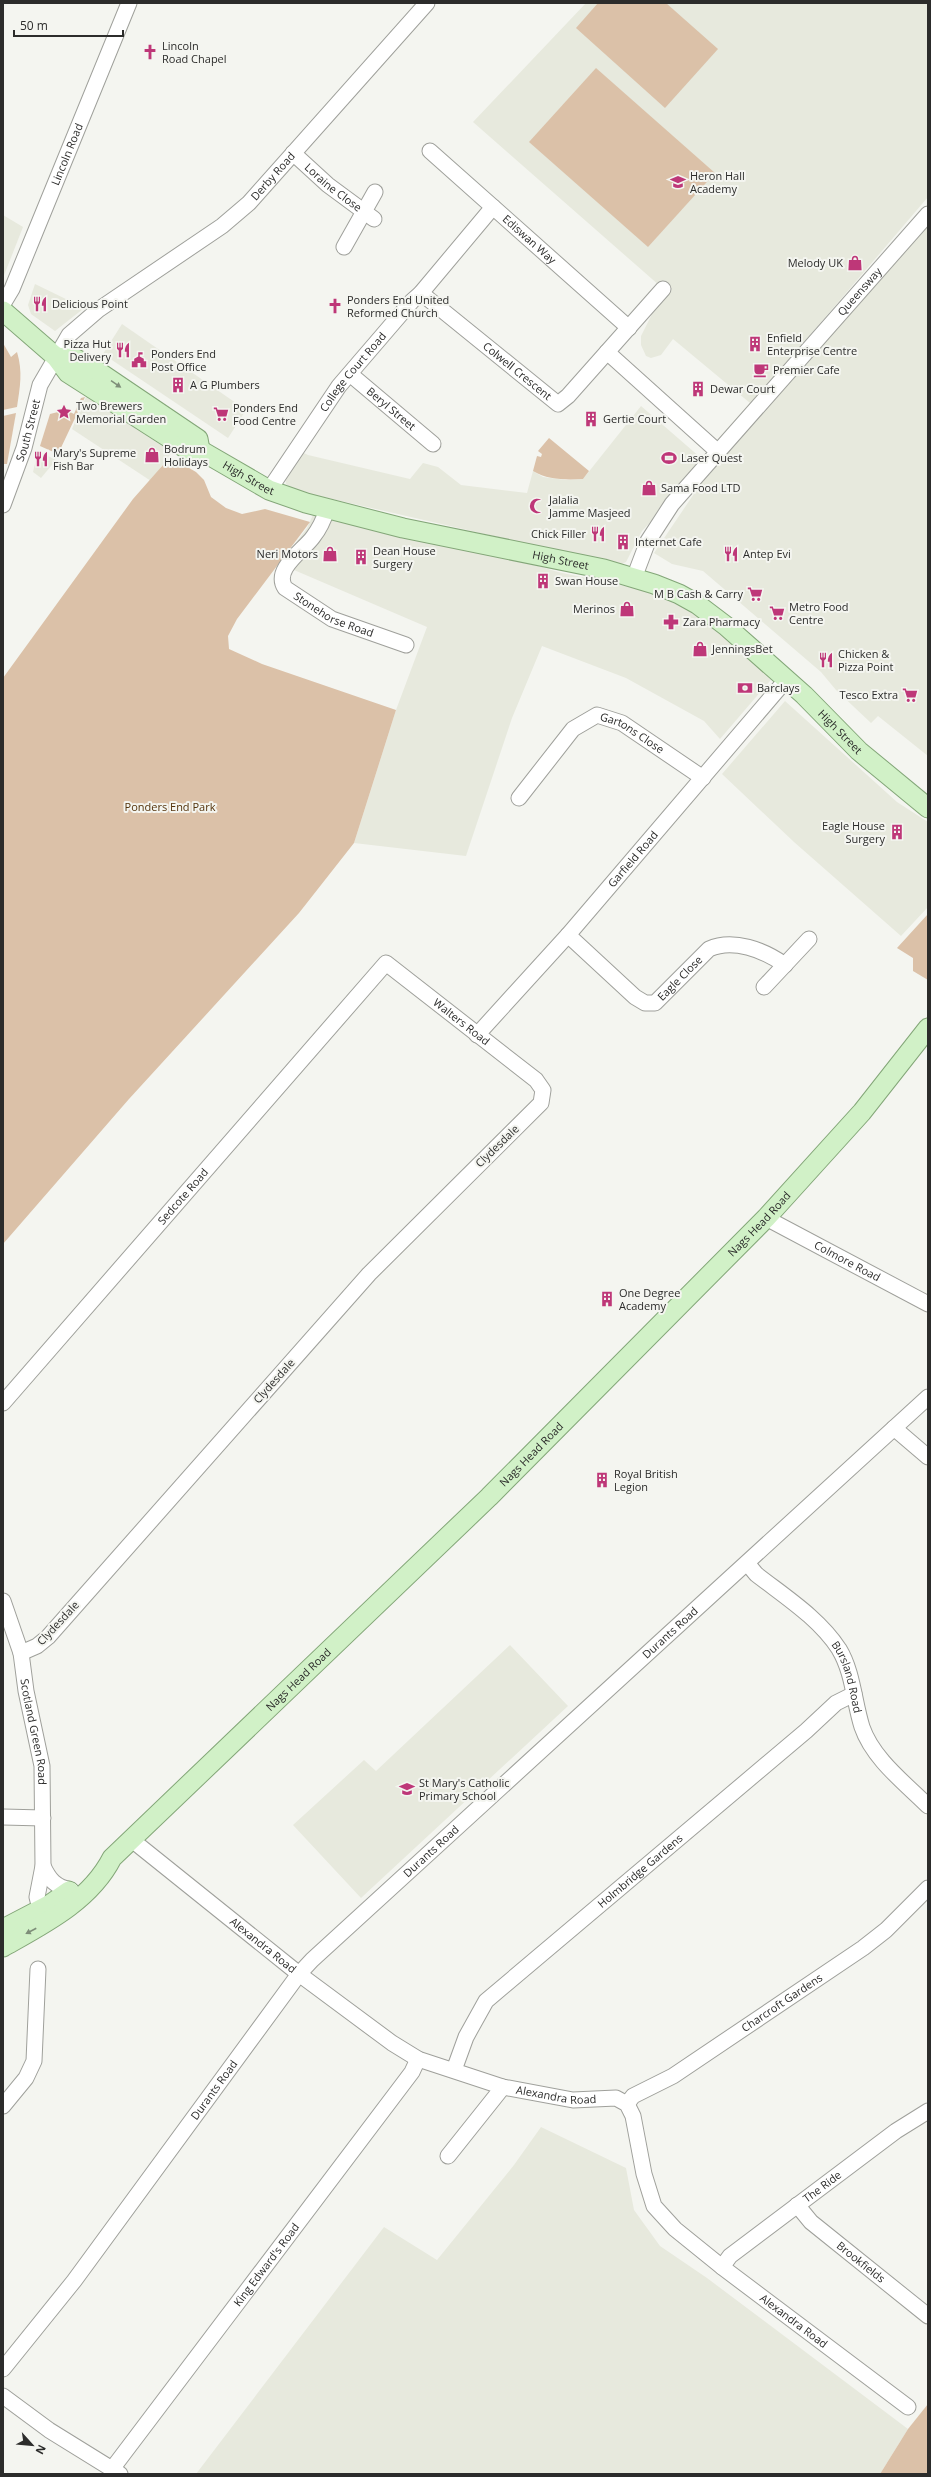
<svg xmlns="http://www.w3.org/2000/svg" width="931" height="2477" viewBox="0 0 931 2477" font-family="'Open Sans',sans-serif">
<style>
.built{fill:#e7e9dd}
.green{fill:#dbc1a8}
.lines{fill:none;stroke-linecap:round;stroke-linejoin:round}
.minor-casing{stroke:#9fa09b;stroke-width:17}
.major-casing{stroke:#83a678;stroke-width:21}
.minor{stroke:#fff;stroke-width:15}
.major{stroke:#d1f1c7;stroke-width:19}
.oneway{fill:#7e8e79}
.labels{text-anchor:middle;stroke-width:4;stroke-linejoin:round;paint-order:stroke}
.poi-label{font-size:11px;fill:#2c2c2b;stroke:#f4f5f0;text-anchor:start}
.street-label{font-size:11px;fill:#2c2c2b;stroke:#f4f5f0}
.park-label{font-size:11px;fill:#53320a;stroke:#f4f5f0}
</style>
<rect width="100%" height="100%" fill="#f4f5f0"/>
<!-- built -->
<g class="built">
<polygon points="586,3 928,3 928,197 764,389 734,432 642,531 626,562 620,565 293,490 286,484 285,477 302,452 308,455 410,479 423,463 438,467 461,485 527,493 533,471 543,477 566,480 583,479 641,406 701,458 750,403 673,339 661,355 651,358 646,356 641,345 641,336 652,314 668,293 473,122"/>
<polygon points="3,215 23,227 3,278"/>
<polygon points="928,225 928,756 878,716 871,723 836,690 821,672 703,571 672,564 654,553 706,476"/>
<polygon points="35,284 72,302 82,301 88,305 55,331 31,314 28,305"/>
<polygon points="122,324 246,410 228,438 103,354"/>
<polygon points="86,397 172,452 151,481 72,429"/>
<polygon points="38,451 56,460 41,478 33,472"/>
<polygon points="313,515 423,541 489,551 558,572 667,595 719,630 775,675 720,739 704,721 626,678 542,646 512,718 466,856 354,843 396,710 427,627 280,564 307,528"/>
<polygon points="785,701 897,802 928,822 928,907 901,936 794,842 722,774"/>
<polygon points="510,1645 568,1706 361,1898 293,1825 364,1760 376,1771"/>
<polygon points="541,2127 626,2168 634,2210 660,2246 707,2278 908,2429 880,2474 196,2474 384,2227 437,2260 514,2165"/>
</g>
<!-- green -->
<g class="green">
<polygon points="598,3 666,3 718,49 665,108 576,28"/>
<polygon points="596,68 715,173 648,247 529,142"/>
<path d="M3,343L11,357L17,352C23,372 20,387 17,407L3,410Z"/>
<polygon points="85,397 58,454 40,446 50,414 66,410 74,414 81,398"/>
<polygon points="16,413 7,464 3,464 3,416"/>
<path d="M549,438L589,471L583,479C566,480 548,480 533,471L537,456L541,457L542,454L538,451Z"/>
<polygon points="170,457 196,472 204,480 211,497 226,508 242,514 265,509 310,522 237,619 228,636 229,649 262,664 396,710 354,843 299,913 129,1099 3,1244 3,678 133,499"/>
<polygon points="928,914 928,980 913,971 913,958 897,948"/>
<polygon points="928,2404 928,2474 880,2474 908,2429"/>
</g>
<g class="lines">
<!-- minor casing -->
<g class="minor-casing">
<g id="minor">
<path id="s1" d="M430,151L629,328"/>
<path id="s2" d="M293,153L328,185L374,219"/>
<polyline points="344,247 375,192"/>
<path id="s3" d="M421,293L558,404L568,396L663,289"/>
<path id="s4" d="M3,304L12,289L32,240L129,3"/>
<polyline points="607,352 717,451"/>
<path id="s5" d="M350,374L433,444"/>
<path id="s6" d="M269,490L339,386L412,301L421,293L493,207"/>
<path id="s7" d="M3,505L24,448L40,385L69,335L98,310L222,226L249,203L427,3"/>
<path id="s8" d="M327,509C324,519 320,528 313,537C303,551 273,569 285,588L332,619L406,645"/>
<path id="s9" d="M634,578L648,541L672,504L928,214"/>
<path id="s10" d="M519,798L573,729L597,715L622,723L703,778"/>
<path id="s11" d="M568,935L635,997L645,1003H655L709,949C733,938 764,950 785,965"/>
<polyline points="764,987 809,939"/>
<path id="s12" d="M477,1035L568,935L786,680"/>
<path id="s13" d="M766,1218L928,1304"/>
<path id="s14" d="M3,1403L386,963L536,1080L543,1090L541,1103L369,1274L48,1637L37,1646L21,1653"/>
<polyline points="894,1428 928,1457"/>
<path id="s15" d="M747,1563L756,1574C784,1596 819,1618 839,1649C853,1672 854,1702 862,1727C873,1759 905,1783 928,1806"/>
<path id="s16" d="M3,1601L21,1653L26,1691L42,1766L43,1866L37,1897L40,1909"/>
<polyline points="3,1817 43,1818"/>
<path id="s17" d="M132,1840L299,1974L392,2043L418,2059L503,2087L573,2100L616,2098L627,2104L633,2116L644,2174L654,2206L675,2229L722,2267L908,2407"/>
<path d="M43,1866C49,1879 55,1887 71,1890"/>
<path id="s18" d="M454,2070L466,2037L486,2001L806,1731L836,1703L854,1694"/>
<path id="s19" d="M627,2104L633,2096L673,2076L863,1948L886,1930L928,1888"/>
<polyline points="3,2106 26,2078 34,2061 38,1969"/>
<polyline points="448,2156 503,2087"/>
<path id="s20" d="M797,2205L811,2222L928,2316"/>
<path id="s21" d="M722,2267L730,2256L896,2131L928,2111"/>
<path id="s22" d="M3,2369L74,2281L299,1974L312,1960L928,1397"/>
<polyline points="3,2396 49,2430 120,2474"/>
<path id="s23" d="M112,2469L412,2072L418,2059"/>
</g>
</g>
<!-- major casing -->
<g class="major-casing">
<g id="major">
<path id="s24" d="M3,311L56,357L68,373L185,448L191,451L200,450L269,490L306,503L403,528L604,569L654,584L679,594L697,604L726,626L804,695L859,751L928,808"/>
<polyline points="56,357 76,359 90,366 198,439 200,450"/>
<polyline points="3,1929 49,1905 69,1891"/>
<path id="s25" d="M3,1947C44,1924 90,1901 112,1858L489,1497L766,1218L862,1112L928,1028"/>
</g>
</g>
<!-- minor -->
<use href="#minor" class="minor"/>
<!-- major -->
<use href="#major" class="major"/>
</g>
<!-- one-way arrows -->
<defs><path id="oneway-solid" d="M-6-.8H1V-3.2L6.5 0L1 3.2V.8H-6Z"/></defs>
<g class="oneway">
<use href="#oneway-solid" transform="translate(116 384) rotate(34)"/>
<use href="#oneway-solid" transform="translate(31 1931) rotate(152)"/>
</g>
<!-- icons -->
<defs>
<g id="church-bare" transform="scale(1.2)"><path d="M-1.2-6h2.4v3.5h3.3v2.4h-3.3V6h-2.4V-.1h-3.3v-2.4h3.3Z" fill="#be3778" stroke="#f4f5f0" stroke-width="2.5" paint-order="stroke"/></g>
<g id="school-bare" transform="scale(1.2)"><path d="M0-5L7-2L0 1L-7-2ZM-4 1L0 2.5L4 1V4Q0 6-4 4Z" fill="#be3778" stroke="#f4f5f0" stroke-width="2.5" paint-order="stroke"/></g>
<g id="shop-bare" transform="scale(1.2)"><path d="M-5-2.5h2.3a2.7 3.5 0 0 1 5.4 0H5L5.5 6h-11ZM-1.5-2.5h3a1.5 2.3 0 0 0-3 0Z" fill="#be3778" stroke="#f4f5f0" stroke-width="2.5" paint-order="stroke"/></g>
<g id="restaurant-bare" transform="scale(1.2)"><path d="M-5-6h1v4h1v-4h1v4h1v-4h1v5L-1.5 .5V6h-2V.5L-5-1ZM5-6V6H3V1.5H1.5Q1.5-4 5-6Z" fill="#be3778" stroke="#f4f5f0" stroke-width="2.5" paint-order="stroke"/></g>
<g id="building-bare" transform="scale(1.2)"><path d="M-4-6H4V6H1V3H-1V6H-4ZM-2.5-4.3h1.7v1.8h-1.7ZM.8-4.3h1.7v1.8H.8ZM-2.5-1h1.7V.8h-1.7ZM.8-1h1.7V.8H.8Z" fill="#be3778" stroke="#f4f5f0" stroke-width="2.5" paint-order="stroke"/></g>
<g id="civic-bare" transform="scale(1.2)"><path d="M-.6-6.5H3V-4.5H.6V-3L4-1V1h2V6H-6V1h2V-1L-.6-3ZM-1.2 2.5V6h2.4V2.5Z" fill="#be3778" stroke="#f4f5f0" stroke-width="2.5" paint-order="stroke"/></g>
<g id="cafe-bare" transform="scale(1.2)"><path d="M-5.5-4.5H6V0H3Q3 3.5 0 3.5H-2.5Q-5.5 3.5-5.5 0ZM3-3.2v2h1.7v-2ZM-6 4.5H4V6H-6Z" fill="#be3778" stroke="#f4f5f0" stroke-width="2.5" paint-order="stroke"/></g>
<g id="sight-bare" transform="scale(1.2)"><path d="M0-6L1.8-2.2L6-1.7L2.9 1.2L3.7 5.4L0 3.3L-3.7 5.4L-2.9 1.2L-6-1.7L-1.8-2.2Z" fill="#be3778" stroke="#f4f5f0" stroke-width="2.5" paint-order="stroke"/></g>
<g id="supermarket-bare" transform="scale(1.2)"><path d="M-6-5.5h2.5l.6 2H6L4.5 2H-2.5L-4.4-4H-6ZM-1.5 3.2a1.3 1.3 0 1 0 .1 0ZM3 3.2a1.3 1.3 0 1 0 .1 0Z" fill="#be3778" stroke="#f4f5f0" stroke-width="2.5" paint-order="stroke"/></g>
<g id="stadium-bare" transform="scale(1.2)"><path d="M0-5a6.5 5 0 1 0 0 10a6.5 5 0 1 0 0-10ZM-3.5-1.8h7v3.6h-7Z" fill="#be3778" stroke="#f4f5f0" stroke-width="2.5" paint-order="stroke"/></g>
<g id="mosque-bare" transform="scale(1.2)"><path d="M3.5-4.9A6 6 0 1 0 3.5 4.9A5 5 0 1 1 3.5-4.9Z" fill="#be3778" stroke="#f4f5f0" stroke-width="2.5" paint-order="stroke"/></g>
<g id="pharmacy-bare" transform="scale(1.2)"><path d="M-2-6h4v4h4v4h-4v4h-4v-4h-4v-4h4Z" fill="#be3778" stroke="#f4f5f0" stroke-width="2.5" paint-order="stroke"/></g>
<g id="bank-bare" transform="scale(1.2)"><path d="M-6-4H6V4H-6ZM0-2.3a2.3 2.3 0 1 0 0 4.6a2.3 2.3 0 1 0 0-4.6Z" fill="#be3778" stroke="#f4f5f0" stroke-width="2.5" paint-order="stroke"/></g>
</defs>
<g fill-rule="evenodd">
<use href="#church-bare" x="150" y="52"/>
<use href="#school-bare" x="678" y="182"/>
<use href="#shop-bare" x="855" y="263"/>
<use href="#restaurant-bare" x="40" y="304"/>
<use href="#church-bare" x="335" y="306"/>
<use href="#building-bare" x="755" y="344"/>
<use href="#restaurant-bare" x="123" y="350"/>
<use href="#civic-bare" x="139" y="360"/>
<use href="#cafe-bare" x="761" y="370"/>
<use href="#building-bare" x="178" y="385"/>
<use href="#building-bare" x="698" y="389"/>
<use href="#sight-bare" x="64" y="412"/>
<use href="#supermarket-bare" x="221" y="414"/>
<use href="#building-bare" x="591" y="419"/>
<use href="#shop-bare" x="152" y="455"/>
<use href="#stadium-bare" x="669" y="458"/>
<use href="#restaurant-bare" x="41" y="459"/>
<use href="#shop-bare" x="649" y="488"/>
<use href="#mosque-bare" x="537" y="506"/>
<use href="#restaurant-bare" x="598" y="534"/>
<use href="#building-bare" x="623" y="542"/>
<use href="#shop-bare" x="330" y="554"/>
<use href="#restaurant-bare" x="731" y="554"/>
<use href="#building-bare" x="361" y="557"/>
<use href="#building-bare" x="543" y="581"/>
<use href="#supermarket-bare" x="755" y="594"/>
<use href="#shop-bare" x="627" y="609"/>
<use href="#supermarket-bare" x="777" y="613"/>
<use href="#pharmacy-bare" x="671" y="622"/>
<use href="#shop-bare" x="700" y="649"/>
<use href="#restaurant-bare" x="826" y="660"/>
<use href="#bank-bare" x="745" y="688"/>
<use href="#supermarket-bare" x="910" y="695"/>
<use href="#building-bare" x="897" y="832"/>
<use href="#building-bare" x="607" y="1299"/>
<use href="#building-bare" x="602" y="1480"/>
<use href="#school-bare" x="407" y="1789"/>
</g>
<g class="labels">
<!-- poi labels -->
<g class="poi-label">
<text x="162" y="50">Lincoln<tspan x="162" dy="13">Road Chapel</tspan></text>
<text x="690" y="180">Heron Hall<tspan x="690" dy="13">Academy</tspan></text>
<text x="843" y="267" text-anchor="end">Melody UK</text>
<text x="347" y="304">Ponders End United<tspan x="347" dy="13">Reformed Church</tspan></text>
<text x="52" y="308">Delicious Point</text>
<text x="767" y="342">Enfield<tspan x="767" dy="13">Enterprise Centre</tspan></text>
<text x="111" y="348" text-anchor="end">Pizza Hut<tspan x="111" dy="13">Delivery</tspan></text>
<text x="151" y="358">Ponders End<tspan x="151" dy="13">Post Office</tspan></text>
<text x="773" y="374">Premier Cafe</text>
<text x="190" y="389">A G Plumbers</text>
<text x="710" y="393">Dewar Court</text>
<text x="76" y="410">Two Brewers<tspan x="76" dy="13">Memorial Garden</tspan></text>
<text x="233" y="412">Ponders End<tspan x="233" dy="13">Food Centre</tspan></text>
<text x="603" y="423">Gertie Court</text>
<text x="164" y="453">Bodrum<tspan x="164" dy="13">Holidays</tspan></text>
<text x="53" y="457">Mary's Supreme<tspan x="53" dy="13">Fish Bar</tspan></text>
<text x="681" y="462">Laser Quest</text>
<text x="661" y="492">Sama Food LTD</text>
<text x="549" y="504">Jalalia<tspan x="549" dy="13">Jamme Masjeed</tspan></text>
<text x="586" y="538" text-anchor="end">Chick Filler</text>
<text x="635" y="546">Internet Cafe</text>
<text x="373" y="555">Dean House<tspan x="373" dy="13">Surgery</tspan></text>
<text x="318" y="558" text-anchor="end">Neri Motors</text>
<text x="743" y="558">Antep Evi</text>
<text x="555" y="585">Swan House</text>
<text x="743" y="598" text-anchor="end">M B Cash &amp; Carry</text>
<text x="789" y="611">Metro Food<tspan x="789" dy="13">Centre</tspan></text>
<text x="615" y="613" text-anchor="end">Merinos</text>
<text x="683" y="626">Zara Pharmacy</text>
<text x="712" y="653">JenningsBet</text>
<text x="838" y="658">Chicken &amp;<tspan x="838" dy="13">Pizza Point</tspan></text>
<text x="757" y="692">Barclays</text>
<text x="898" y="699" text-anchor="end">Tesco Extra</text>
<text x="885" y="830" text-anchor="end">Eagle House<tspan x="885" dy="13">Surgery</tspan></text>
<text x="619" y="1297">One Degree<tspan x="619" dy="13">Academy</tspan></text>
<text x="614" y="1478">Royal British<tspan x="614" dy="13">Legion</tspan></text>
<text x="419" y="1787">St Mary's Catholic<tspan x="419" dy="13">Primary School</tspan></text>
</g>
<!-- street labels -->
<g class="street-label">
<text dy="4" stroke="none"><textPath href="#s4" startOffset="163">Lincoln Road</textPath></text>
<text dy="4" stroke="none"><textPath href="#s7" startOffset="443">Derby Road</textPath></text>
<text dy="4" stroke="none"><textPath href="#s2" startOffset="53">Loraine Close</textPath></text>
<text dy="4" stroke="none"><textPath href="#s1" startOffset="133">Ediswan Way</textPath></text>
<text dy="4" stroke="none"><textPath href="#s9" startOffset="367">Queensway</textPath></text>
<text dy="4" stroke="none"><textPath href="#s6" startOffset="145">College Court Road</textPath></text>
<text dy="4" stroke="none"><textPath href="#s3" startOffset="124">Colwell Crescent</textPath></text>
<text dy="4" stroke="none"><textPath href="#s5" startOffset="54">Beryl Street</textPath></text>
<text dy="4" stroke="none"><textPath href="#s7" startOffset="79">South Street</textPath></text>
<text dy="4" stroke="none"><textPath href="#s24" startOffset="301">High Street</textPath></text>
<text dy="4" stroke="none"><textPath href="#s24" startOffset="625">High Street</textPath></text>
<text dy="4" stroke="none"><textPath href="#s8" startOffset="150">Stonehorse Road</textPath></text>
<text dy="4" stroke="none"><textPath href="#s24" startOffset="961">High Street</textPath></text>
<text dy="4" stroke="none"><textPath href="#s10" startOffset="155">Gartons Close</textPath></text>
<text dy="4" stroke="none"><textPath href="#s12" startOffset="235">Garfield Road</textPath></text>
<text dy="4" stroke="none"><textPath href="#s11" startOffset="148">Eagle Close</textPath></text>
<text dy="4" stroke="none"><textPath href="#s14" startOffset="679">Walters Road</textPath></text>
<text transform="translate(497 1146) rotate(-44)" y="4">Clydesdale</text>
<text dy="4" stroke="none"><textPath href="#s14" startOffset="274">Sedcote Road</textPath></text>
<text dy="4" stroke="none"><textPath href="#s25" startOffset="1049">Nags Head Road</textPath></text>
<text dy="4" stroke="none"><textPath href="#s13" startOffset="92">Colmore Road</textPath></text>
<text transform="translate(274 1381) rotate(-48)" y="4">Clydesdale</text>
<text dy="4" stroke="none"><textPath href="#s25" startOffset="725">Nags Head Road</textPath></text>
<text transform="translate(58 1623) rotate(-47)" y="4">Clydesdale</text>
<text dy="4" stroke="none"><textPath href="#s22" startOffset="998">Durants Road</textPath></text>
<text dy="4" stroke="none"><textPath href="#s15" startOffset="156">Bursland Road</textPath></text>
<text dy="4" stroke="none"><textPath href="#s25" startOffset="401">Nags Head Road</textPath></text>
<text dy="4" stroke="none"><textPath href="#s16" startOffset="135">Scotland Green Road</textPath></text>
<text dy="4" stroke="none"><textPath href="#s22" startOffset="674">Durants Road</textPath></text>
<text dy="4" stroke="none"><textPath href="#s18" startOffset="278">Holmbridge Gardens</textPath></text>
<text dy="4" stroke="none"><textPath href="#s17" startOffset="168">Alexandra Road</textPath></text>
<text dy="4" stroke="none"><textPath href="#s19" startOffset="186">Charcroft Gardens</textPath></text>
<text dy="4" stroke="none"><textPath href="#s22" startOffset="350">Durants Road</textPath></text>
<text dy="4" stroke="none"><textPath href="#s17" startOffset="504">Alexandra Road</textPath></text>
<text dy="4" stroke="none"><textPath href="#s21" startOffset="129">The Ride</textPath></text>
<text dy="4" stroke="none"><textPath href="#s20" startOffset="86">Brookfields</textPath></text>
<text dy="4" stroke="none"><textPath href="#s23" startOffset="256">King Edward's Road</textPath></text>
<text dy="4" stroke="none"><textPath href="#s17" startOffset="864">Alexandra Road</textPath></text>
</g>
<!-- park labels -->
<g class="park-label">
<text x="170" y="811">Ponders End Park</text>
</g>
</g>
<!-- border -->
<rect width="931" height="2477" fill="none" stroke="#2c2c2b" stroke-width="8"/>
<!-- north arrow -->
<g transform="translate(32 2445) rotate(117)" stroke="#f4f5f0" stroke-width="3" paint-order="stroke">
<path d="M0-3L7 15L0 10L-7 15Z" fill="#2c2c2b"/>
<text y="-6" font-size="11" font-weight="bold" text-anchor="middle" fill="#2c2c2b">N</text>
</g>
<!-- scale -->
<path d="M14 30v6h109v-6" fill="none" stroke="#2c2c2b" stroke-width="2"/>
<text x="20" y="30" font-size="12" fill="#2c2c2b" stroke="#f4f5f0" stroke-width="3" paint-order="stroke">50 m</text>
</svg>
